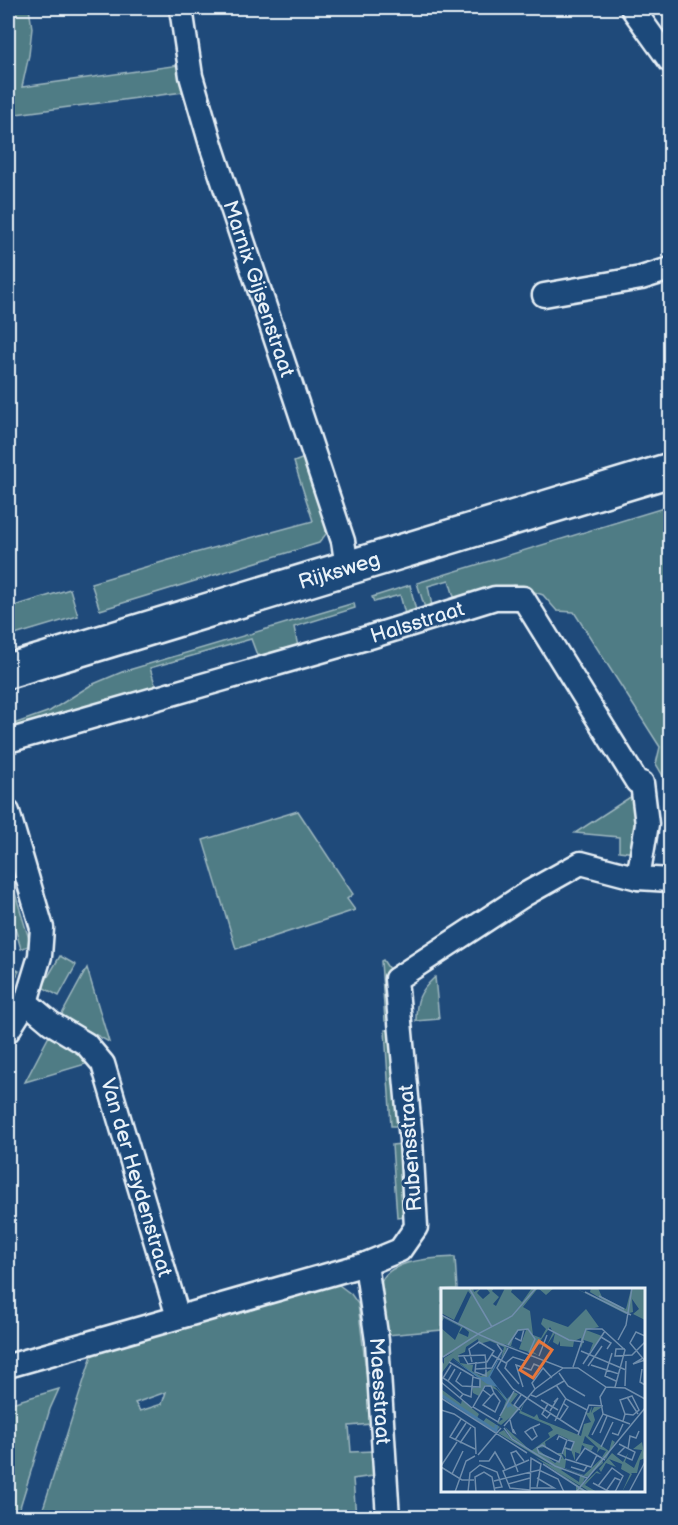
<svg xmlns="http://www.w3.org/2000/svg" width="678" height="1525" viewBox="0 0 678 1525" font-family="'Balsamiq Sans',sans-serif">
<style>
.green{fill:#507c85;stroke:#9cb6be;stroke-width:1.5;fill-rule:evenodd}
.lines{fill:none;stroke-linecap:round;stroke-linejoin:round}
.street-casing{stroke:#e8f1f8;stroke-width:27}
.secondary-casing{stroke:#e8f1f8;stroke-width:38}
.street{stroke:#1f4a7a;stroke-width:22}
.secondary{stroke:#1f4a7a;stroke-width:33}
.labels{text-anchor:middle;stroke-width:6;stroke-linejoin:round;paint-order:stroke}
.street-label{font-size:21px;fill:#e8f1f8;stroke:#1f4a7a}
.inset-river{fill:none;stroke:#477aa4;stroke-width:3}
.inset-road{fill:none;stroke:#6f8dac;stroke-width:1.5}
.view{fill:#e8773b;fill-opacity:0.15;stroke:#e8773b;stroke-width:3}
.inset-edge{fill:none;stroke:#e8f1f8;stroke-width:3}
</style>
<rect width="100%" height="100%" fill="#1f4a7a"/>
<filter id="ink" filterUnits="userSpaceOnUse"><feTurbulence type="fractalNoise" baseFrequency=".0167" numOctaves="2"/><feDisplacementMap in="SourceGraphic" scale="12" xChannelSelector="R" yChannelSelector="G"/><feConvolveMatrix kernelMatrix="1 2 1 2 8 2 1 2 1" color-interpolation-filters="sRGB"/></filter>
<g filter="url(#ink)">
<!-- green -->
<g class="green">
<polygon points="8,8 29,8 32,28 29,55 22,87 179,65 183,92 16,114 8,119"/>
<polygon points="304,458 326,527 326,534 319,543 100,610 91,583 169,560 313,521 294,462"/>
<polygon points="670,506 670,788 656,764 660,747 574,612 557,611 543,595 514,585 455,600 449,580 428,586 432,606 425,608 417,583"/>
<polygon points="410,585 416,611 405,614 400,595 374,602 372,597"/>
<polygon points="70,589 78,616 8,637 8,608"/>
<polygon points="354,603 355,608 294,627 299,652 260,663 251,639 150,668 156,687 8,730 8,726 50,711 91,685 122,672"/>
<polygon points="638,792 635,853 619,851 619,837 575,833"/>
<polygon points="298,811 353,894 347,899 355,910 236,949 203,840"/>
<polygon points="14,890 29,939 28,946 21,949 8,903 8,892"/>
<polygon points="60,956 76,965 59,996 42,987"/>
<polygon points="383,960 395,978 393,1020 385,1021 381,961"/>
<polygon points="12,967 19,971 8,992 8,975"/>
<polygon points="87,968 109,1042 61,1016"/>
<path d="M435,977L439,1019L416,1021C416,1000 419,992 435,977Z"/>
<polygon points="385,1030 393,1030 400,1126 391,1126"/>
<polygon points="49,1036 79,1053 89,1063 25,1082"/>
<polygon points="401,1144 406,1216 397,1217 392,1145"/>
<path d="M455,1257L457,1289L442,1290V1330L387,1335C385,1321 379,1303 380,1289C381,1259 434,1258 455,1257Z"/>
<path d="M339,1285L351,1294L358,1304L369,1396L371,1424L349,1426L351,1452L372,1451L373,1476L353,1479L356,1517L40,1518L92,1355L324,1286ZM166,1392L162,1404L140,1411L135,1403Z"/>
<polygon points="59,1389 50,1409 17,1517 8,1517 8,1404"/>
</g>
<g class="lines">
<!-- street casing -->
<g class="street-casing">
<g id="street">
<path id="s1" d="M181,8L191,76L212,148L343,541L347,567"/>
<polyline points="632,8 670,61"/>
<polyline points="544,295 641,278 670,269"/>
<path id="s2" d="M8,741L370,637L495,598H523L637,782L642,783L647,824L638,878"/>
<polyline points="8,812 42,928 40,956 26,1002 8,1031"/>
<path id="s3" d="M26,1002L51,1023L86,1044L103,1064L178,1317"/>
<path id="s4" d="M366,1264L377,1341L388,1518"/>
<polyline points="8,1366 366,1264 400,1250 416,1227 411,1140 396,979 524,895 581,863 638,878 670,880"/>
</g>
</g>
<!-- secondary casing -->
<g class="secondary-casing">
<g id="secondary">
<path id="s5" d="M8,671L670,470"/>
</g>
</g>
<!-- street -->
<use href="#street" class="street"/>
<!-- secondary -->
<use href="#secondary" class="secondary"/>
</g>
</g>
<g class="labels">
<!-- street labels -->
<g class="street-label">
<text dy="7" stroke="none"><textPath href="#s1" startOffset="292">Marnix Gijsenstraat</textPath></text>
<text dy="7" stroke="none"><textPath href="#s5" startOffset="346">Rijksweg</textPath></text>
<text dy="7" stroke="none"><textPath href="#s2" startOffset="426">Halsstraat</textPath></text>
<text transform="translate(410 1148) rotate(-94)" y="7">Rubensstraat</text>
<text dy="7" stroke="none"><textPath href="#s3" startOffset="218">Van der Heydenstraat</textPath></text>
<text dy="7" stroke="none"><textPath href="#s4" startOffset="128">Maesstraat</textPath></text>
</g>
</g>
<!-- overview -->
<g transform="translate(441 1288)">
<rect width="204" height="204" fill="#1f4a7a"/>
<path d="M0,0H32L33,4L40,0L36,5L42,11L49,5L45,0H53L51,3L58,9L52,16L55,18L64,0H72L70,4L81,14L91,0H113L105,7L97,0L82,19L89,23L92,47L100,50L105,41L100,36L102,30L127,39L145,21L158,39L145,42L161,48L148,65L152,55L143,52L140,60V50L133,53L132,59L119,58V53L117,57L112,54L114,45L106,57L112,44L109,39L98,55L101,57L95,56L91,63L97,67L78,61L85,42L77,43L72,51L70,58L77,61L63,56L66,60L60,71L63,59L49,53L38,56L37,51L25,59L24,64L17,67L19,75L32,77L31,83L40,88L52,80L48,89H39L42,93L51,96L64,109L57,99L66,111L73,104L77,106L70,115L78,122L60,137L56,135L62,131L59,129L65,113L56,102L44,97L38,108L32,105L31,100H38L39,91L12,70L0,86V72L3,76V70L13,64L0,70V40L14,52L20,39L3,30L0,35V28L22,39L18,45L27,49L28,44L17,35L30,7L27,3L13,32L0,25ZM134,0L170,17L149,4L150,0H157L161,9L185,21L190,1L204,0V32L192,26L198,21L191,11L192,24L185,26ZM0,101L20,116L21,112L38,126L36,130L42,134L45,130L59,139L55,143L0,108ZM84,113L80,123L93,129L96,126L98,131L140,148L143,136L150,134L144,124L148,125L151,118L150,125L153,119H161L152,125L154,132L147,148L168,163L171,152L174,154L165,171L161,169L165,163L159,161L156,165L157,160L144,148L142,155L153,158L150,163L141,157L139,166L134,164V173L130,162L125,160V170L122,166L124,159L131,161L133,154L116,146L104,154L105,159L95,160L114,175L121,170L116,165H120L123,171L131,172H125L124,180L137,185L143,187L161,170L162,175L146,189L123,180L120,182L138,194L139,187L144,190L141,197L156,183L160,186L155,185L144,197L156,204H149L117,184L147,204H135V197L94,169L114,179L57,145L63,142L70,151L88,161L70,149L64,139L90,163L109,149L107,145L112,142L109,138L78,125ZM201,154L204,170L199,172L196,185H190L191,186L181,204L189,186L180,181L181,176L168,171L175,179L165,175L160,184L158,181L171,165L182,174L187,165L184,174L193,180L201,162L192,161Z" fill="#507c85"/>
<path d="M63,62L49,89L75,123L70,118L66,120V113L56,99L46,96L11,71L39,89H47Z" fill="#477aa4"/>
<path class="inset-river" d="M0,107L55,143V137"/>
<path class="inset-road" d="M28,0L51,39M144,4L190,27M158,8L183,21M0,27L37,46L71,28L95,0M107,41L128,52L143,54M204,48L195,44L189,55L204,73M160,49L170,55L166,61M74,50L80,53L83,41M177,52L185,37L191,0M60,56L122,80H137L165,99L184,100L204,111M67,57L77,42L87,41L94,51L88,65M67,60L56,80L72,101L138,144M184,61H175L174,68L191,67L204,54M140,63L185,82M171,65L164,88L175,93M22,67L27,76L46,74L53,63L38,54L28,61L31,74M51,67L65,75L72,69L84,73L89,67M17,68L44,67L45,74M98,68L106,47M2,69L37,46L62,57M202,70L192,76L204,72M8,74L32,88L30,109L22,106L19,110M35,74L34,84L45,88V74M66,75L64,80L78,96M142,76L164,43M150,77L178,86M147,78L161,58M132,79L145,41H161L184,62L174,99M14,81L7,93L22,106M35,81L51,80L61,63L56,56M201,81L199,94L204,97M20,84L15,93L21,98M118,85L127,98L144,108M7,93L2,90L10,77M0,94L31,120M115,97L125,111L146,122M21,98L39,99V91L32,89M184,98L185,73M82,99L75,77L90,82L93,76L100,79M165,99L159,109L162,126L189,136M94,101L91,95L102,80L111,90M42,102L50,108L53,105L59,113L54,124L42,117L50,108M53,105L50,98H44L32,119L57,134L59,129M90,107L95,109L123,93M186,109L197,126M0,110L86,165M100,112L117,122M107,116L101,126L106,130L110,125M0,122L13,126L34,140L35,166M79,122L73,117L80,107M109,123L117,110L113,114M59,128L73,103M20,131L9,149L34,161M119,131L127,119L122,115M69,132L72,144L74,145L72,141M114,133L125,110M182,133L184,126L179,112L191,108L198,122L192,127L184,126M63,138L94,101L122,80M63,140L71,151L114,178L146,190M92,140L96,148L91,152L84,144L90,140L99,136M159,145L166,128M171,145L177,147L182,136M137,147L148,117L162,118M151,147L162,126M14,152L25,135M116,152L118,148L126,152L121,166M19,155L30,139M178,156L194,164L191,172L177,166L184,159M101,157L120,168L118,174L98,165L96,160ZM160,159L172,134M124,160L130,162L133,154L127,152M187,161L189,148L195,150L198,143M37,167L60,140M124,171L150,179L156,167M88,172L62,183L69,200L89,202L90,170L100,176L96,199M38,173H48L54,164L64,181M135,173L144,160L164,172M102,176L145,204M0,178L16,154M0,179L21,192H33M130,179L143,183L146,178M77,184L70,165L75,163L83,173M11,186L22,163M53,193L98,182L117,191L123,204M152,195L169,204M67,196L89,190M157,198L171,180L182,188L174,204M89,200H113L96,190M165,203L174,190L179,192M14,204L25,173L34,168M27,204L29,185L39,177L56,184L61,199L54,200M35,204L34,189L43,184L51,189L54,204M135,204L204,120M188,204L204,174"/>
<path class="view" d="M98,53L111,62L92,90L79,82Z"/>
<rect width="204" height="204" class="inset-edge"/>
</g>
<!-- margin -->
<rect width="678" height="1525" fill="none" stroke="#1f4a7a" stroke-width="30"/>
<rect x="15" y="15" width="648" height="1495" fill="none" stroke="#e8f1f8" stroke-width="2" filter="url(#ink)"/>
</svg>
